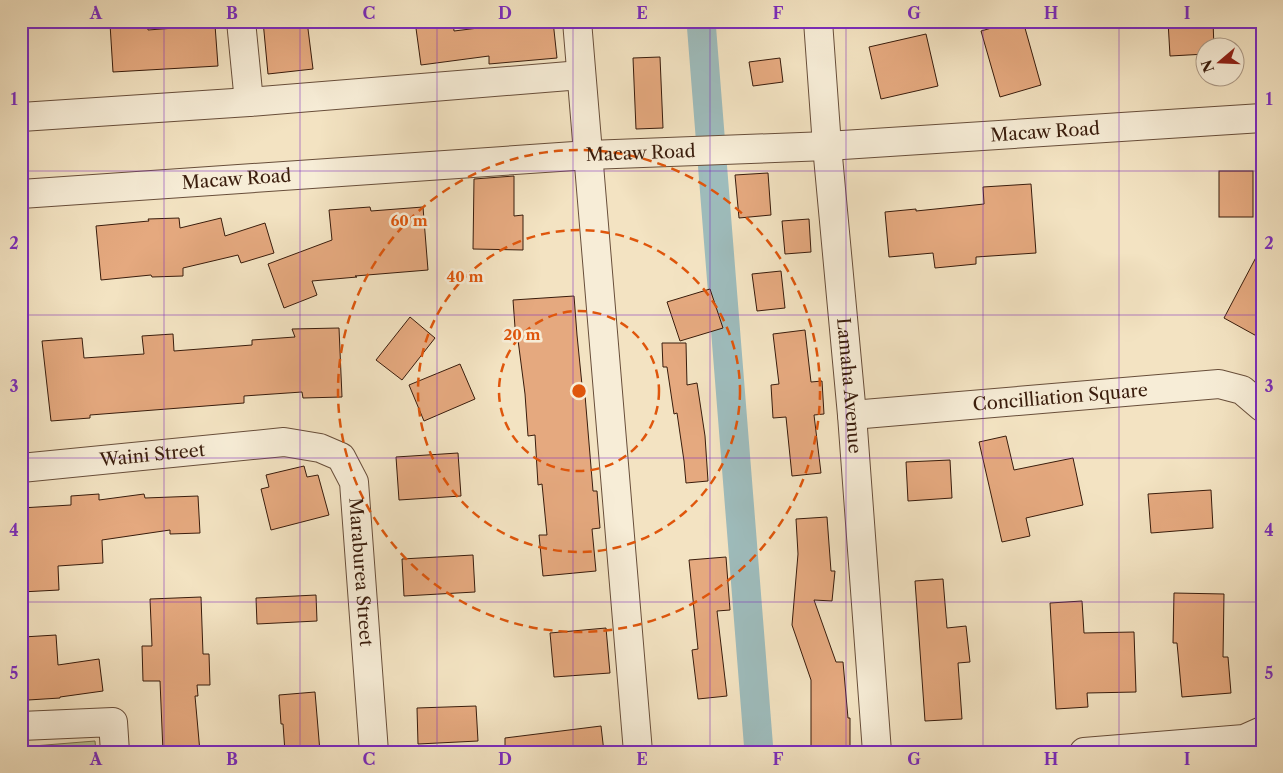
<svg xmlns="http://www.w3.org/2000/svg" width="1283" height="773" viewBox="0 0 1283 773" font-family="'Libre Caslon Text',serif">
<style>
.green{fill:#bcc392;stroke:#7a704f}
.lines{fill:none;stroke-linecap:round;stroke-linejoin:round}
.canal{stroke:#9ebcbc;stroke-width:29}
.building{fill:#e5a97f;stroke:#391c0c}
.minor-casing{stroke:#684e3a;stroke-width:30}
.minor{stroke:#f7edd7;stroke-width:28}
.grid{fill:none;stroke:#7b2cbf;stroke-width:1;stroke-opacity:0.55}
.ring{fill:none;stroke:#df560c;stroke-width:2.5;stroke-dasharray:9 6}
.labels{text-anchor:middle;stroke-width:5;stroke-linejoin:round;paint-order:stroke}
.street-label{font-size:18px;fill:#391c0c;stroke:#f7edd7}
.centre{fill:#df560c;stroke:#f7edd7;stroke-width:2.5}
.ring-label{font-size:15px;text-anchor:middle;font-weight:bold;fill:#df560c;stroke:#f7edd7;stroke-width:5;stroke-linejoin:round;paint-order:stroke}
.neatline{fill:none;stroke:#7b2cbf;stroke-width:2}
.grid-label{font-size:16px;text-anchor:middle;font-weight:bold;fill:#7b2cbf}
</style>
<rect width="100%" height="100%" fill="#f3e3c2"/>
<filter id="stains"><feTurbulence type="fractalNoise" baseFrequency=".004" numOctaves="4"/><feColorMatrix values="0 0 0 0 .2 0 0 0 0 .09 0 0 0 0 .02 0 0 0 .5 -.17"/></filter>
<radialGradient id="worn" r=".72"><stop offset=".6" stop-color="#630" stop-opacity="0"/><stop offset="1" stop-color="#630" stop-opacity=".3"/></radialGradient>
<!-- green -->
<polygon class="green" points="95,741 96,752 21,752 21,747"/>
<g class="lines">
<!-- canal -->
<polyline class="canal" points="701,21 759,752"/>
</g>
<!-- building -->
<g class="building">
<polygon points="263,21 307,21 313,69 268,74"/>
<polygon points="415,21 453,21 454,31 511,24 511,21 553,21 557,58 489,64 489,56 421,65"/>
<polygon points="1016,21 1023,21 1041,85 1000,97 981,31"/>
<polygon points="1168,21 1213,21 1214,48 1206,48 1206,54 1170,56"/>
<polygon points="147,22 148,30 215,25 218,66 113,72 110,24"/>
<polygon points="926,34 938,86 881,99 869,47"/>
<polygon points="660,57 663,128 636,129 633,58"/>
<polygon points="780,58 783,82 753,86 749,62"/>
<rect x="1219" y="171" width="34" height="46"/>
<polygon points="768,173 771,215 739,218 735,175"/>
<polygon points="514,176 514,216 523,215 523,250 473,249 474,179"/>
<polygon points="1031,184 1036,253 976,257 976,264 935,268 933,253 889,257 885,212 916,209 916,211 984,204 983,187"/>
<polygon points="370,207 371,211 423,207 428,270 355,276 357,277 312,281 317,295 284,308 268,264 332,240 329,210"/>
<polygon points="179,218 180,228 221,218 225,236 265,223 274,253 241,263 238,255 183,268 183,276 152,277 151,275 101,280 96,226 149,221 148,219"/>
<polygon points="809,219 811,252 785,254 782,221"/>
<polygon points="1262,246 1262,339 1224,318"/>
<polygon points="781,271 785,308 757,311 752,274"/>
<polygon points="710,289 723,328 680,341 667,302"/>
<polygon points="574,296 577,335 583,395 585,395 593,491 597,491 600,528 592,529 596,571 543,576 539,535 547,535 542,484 538,485 535,435 528,436 525,394 518,340 516,341 513,300"/>
<polygon points="410,317 435,338 402,380 376,360"/>
<polygon points="339,328 342,397 303,398 302,392 244,396 244,403 90,415 90,418 51,421 42,341 82,338 84,358 144,354 142,336 173,334 174,351 252,345 252,340 295,337 292,329"/>
<polygon points="805,330 811,382 822,381 824,414 814,415 821,473 792,476 786,417 773,418 771,385 779,384 773,334"/>
<polygon points="662,343 686,343 687,385 697,383 705,436 708,481 686,483 684,461 677,413 674,414 667,367 663,367"/>
<polygon points="460,364 475,399 424,421 409,385"/>
<polygon points="1006,436 1014,470 1073,458 1083,505 1026,518 1030,536 1002,542 979,442"/>
<polygon points="458,453 461,496 399,500 396,457"/>
<polygon points="950,460 952,498 908,501 906,462"/>
<polygon points="304,466 307,477 318,475 329,515 271,530 261,489 269,487 266,475"/>
<polygon points="1211,490 1213,528 1151,533 1148,494"/>
<polygon points="99,494 99,500 144,494 145,498 198,496 200,533 170,534 170,530 102,540 103,563 58,566 59,590 21,592 21,508 71,505 71,496"/>
<polygon points="827,517 831,571 835,571 832,601 814,600 836,662 843,662 848,718 850,718 850,751 811,751 811,680 792,625 798,554 796,519"/>
<polygon points="473,555 475,592 404,596 402,559"/>
<polygon points="726,557 730,610 717,611 727,696 698,699 692,650 698,649 689,560"/>
<polygon points="943,579 947,628 966,626 970,662 958,663 962,719 925,721 915,581"/>
<polygon points="1174,593 1224,594 1223,657 1228,657 1231,693 1182,697 1177,643 1173,643"/>
<polygon points="316,595 317,621 257,624 256,598"/>
<polygon points="201,597 203,654 209,654 210,685 197,685 198,696 195,696 200,752 163,752 160,681 143,681 142,646 152,646 150,599"/>
<polygon points="1082,601 1084,633 1134,632 1136,692 1087,693 1088,707 1056,709 1050,603"/>
<polygon points="606,628 610,673 554,677 550,633"/>
<polygon points="56,635 58,665 99,659 103,691 60,697 60,698 28,700 23,637"/>
<polygon points="315,692 320,752 285,752 283,724 281,724 279,695"/>
<polygon points="476,706 478,741 418,744 417,708"/>
<polygon points="601,726 604,752 505,752 505,738"/>
</g>
<g class="lines">
<!-- minor casing -->
<g class="minor-casing">
<g id="minor">
<polyline points="241,21 249,102"/>
<polyline points="577,21 638,752"/>
<path id="s1" d="M818,21L827,146L852,415L877,752"/>
<polyline points="21,117 249,102 581,75"/>
<path id="s2" d="M21,194L589,155L827,146L1262,118"/>
<path id="s3" d="M852,415L1219,384L1242,390L1262,407"/>
<path id="s4" d="M21,468L284,442L320,448L341,457L354,482L374,752"/>
<polyline points="21,726 113,722 115,752"/>
<polyline points="1084,752 1244,739 1262,731"/>
</g>
</g>
<!-- minor -->
<use href="#minor" class="minor"/>
</g>
<!-- grid -->
<path class="grid" d="M164,21V752M300,21V752M437,21V752M573,21V752M710,21V752M846,21V752M983,21V752M1119,21V752M21,171H1262M21,315H1262M21,458H1262M21,602H1262"/>
<!-- distance rings -->
<g class="ring">
<circle cx="579" cy="391" r="80"/>
<circle cx="579" cy="391" r="161"/>
<circle cx="579" cy="391" r="241"/>
</g>
<g class="labels">
<!-- street labels -->
<g class="street-label">
<text dy="6" stroke="none"><textPath href="#s2" startOffset="1026">Macaw Road</textPath></text>
<text dy="6" stroke="none"><textPath href="#s2" startOffset="621">Macaw Road</textPath></text>
<text dy="6" stroke="none"><textPath href="#s2" startOffset="216">Macaw Road</textPath></text>
<text dy="6" stroke="none"><textPath href="#s1" startOffset="366">Lamaha Avenue</textPath></text>
<text dy="6" stroke="none"><textPath href="#s3" startOffset="209">Concilliation Square</textPath></text>
<text dy="6" stroke="none"><textPath href="#s4" startOffset="132">Waini Street</textPath></text>
<text dy="6" stroke="none"><textPath href="#s4" startOffset="442">Maraburea Street</textPath></text>
</g>
</g>
<circle cx="579" cy="391" r="8" class="centre"/>
<g class="ring-label">
<text x="409" y="226">60 m</text>
<text x="465" y="282">40 m</text>
<text x="522" y="340">20 m</text>
</g>
<!-- margin -->
<rect width="1283" height="773" fill="none" stroke="#f3e3c2" stroke-width="55"/>
<!-- north arrow -->
<g transform="translate(1220 62) rotate(251)"><circle r="24" fill="#f7edd7" stroke="#ab9986"/>
<path d="M0-4L9 19L0 12L-9 19Z" fill="#8f2418"/>
<text y="-8" font-size="14" font-weight="bold" text-anchor="middle" fill="#391c0c">N</text>
</g>
<rect x="28" y="28" width="1228" height="718" class="neatline"/>
<g class="grid-label">
<text x="96" y="19">A</text>
<text x="232" y="19">B</text>
<text x="369" y="19">C</text>
<text x="505" y="19">D</text>
<text x="642" y="19">E</text>
<text x="778" y="19">F</text>
<text x="914" y="19">G</text>
<text x="1051" y="19">H</text>
<text x="1187" y="19">I</text>
<text x="14" y="105">1</text>
<text x="1269" y="105">1</text>
<text x="14" y="249">2</text>
<text x="1269" y="249">2</text>
<text x="14" y="392">3</text>
<text x="1269" y="392">3</text>
<text x="14" y="536">4</text>
<text x="1269" y="536">4</text>
<text x="14" y="679">5</text>
<text x="1269" y="679">5</text>
<text x="96" y="765">A</text>
<text x="232" y="765">B</text>
<text x="369" y="765">C</text>
<text x="505" y="765">D</text>
<text x="642" y="765">E</text>
<text x="778" y="765">F</text>
<text x="914" y="765">G</text>
<text x="1051" y="765">H</text>
<text x="1187" y="765">I</text>
</g>
<rect width="100%" height="100%" filter="url(#stains)"/>
<rect width="100%" height="100%" fill="url(#worn)"/>
</svg>
